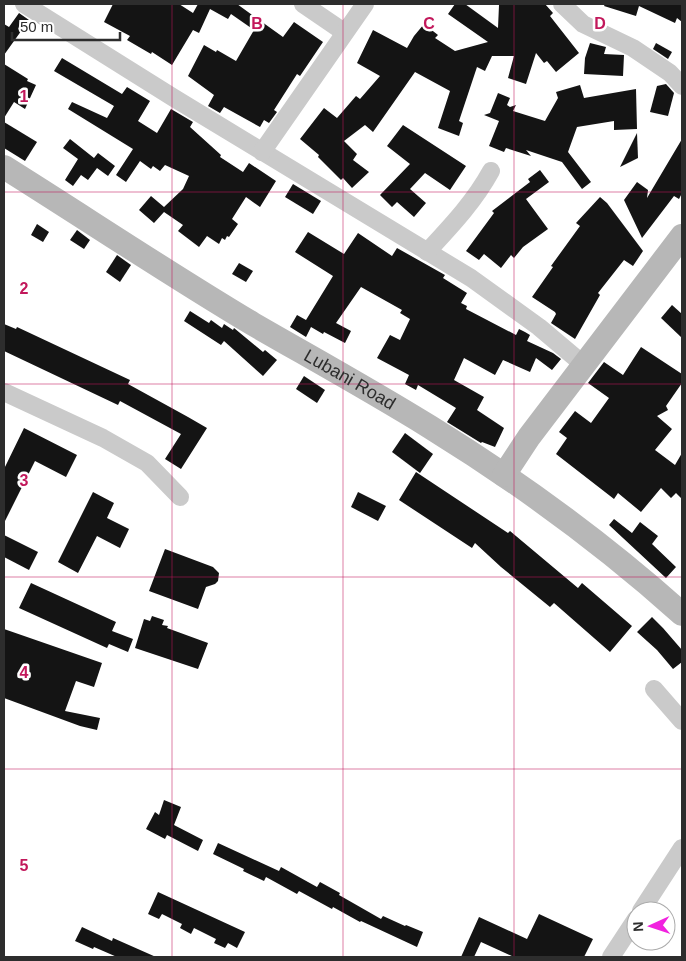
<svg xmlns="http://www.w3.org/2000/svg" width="686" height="961" viewBox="0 0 686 961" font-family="Helvetica,sans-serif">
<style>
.building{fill:#141414}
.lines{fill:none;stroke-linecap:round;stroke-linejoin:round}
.street{stroke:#cacaca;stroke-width:18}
.secondary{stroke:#b7b7b7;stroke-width:24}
.grid{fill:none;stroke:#c2185b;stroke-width:1;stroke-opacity:0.55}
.labels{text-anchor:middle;stroke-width:5;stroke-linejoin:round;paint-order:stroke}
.street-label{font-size:18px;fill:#2d2d2d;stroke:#fff}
.grid-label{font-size:16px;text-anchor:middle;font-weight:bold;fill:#c2185b;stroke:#fff;stroke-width:5;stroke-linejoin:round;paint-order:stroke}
</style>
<rect width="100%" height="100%" fill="#fff"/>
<!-- building -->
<g class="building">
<polygon points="113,4 179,4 193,13 198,4 237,4 283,37 294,22 323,42 300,76 297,74 274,110 277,112 269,123 264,120 260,127 224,107 220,113 208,106 214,95 188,76 204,45 216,52 217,50 236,61 254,30 231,14 228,19 210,9 199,33 193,30 172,65 152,52 151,54 127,40 130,36 104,22"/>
<polygon points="455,4 465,4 498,28 499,5 533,5 535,4 545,4 553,13 550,16 579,53 556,72 547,61 544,63 536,53 526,84 508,78 514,56 492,56 485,71 477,67 459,121 463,123 459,136 438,128 450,91 415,72 373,132 365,125 344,141 357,154 353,160 369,172 352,188 343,178 341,180 318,157 319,155 300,139 324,108 337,118 356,96 360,99 380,76 357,63 373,30 407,48 414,36 424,24 438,35 435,38 455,51 488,42 448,14"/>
<polygon points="605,4 682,4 682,22 677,18 675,23 639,6 636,16 604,6"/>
<polygon points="19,13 29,20 4,55 4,24 9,27"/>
<polygon points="590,43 606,47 604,54 624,55 623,76 584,74 585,58"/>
<polygon points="656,43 672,52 668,59 653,49"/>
<polygon points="62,58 122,94 127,87 150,101 138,121 157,133 171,109 193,122 190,127 221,155 220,157 243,172 249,163 276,181 260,207 246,197 232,219 238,224 229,237 227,236 225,240 222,238 219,244 207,236 199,247 178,231 183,225 164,212 154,223 139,210 151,196 164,207 183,189 189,176 165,165 160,171 153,166 151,169 140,161 126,182 116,175 133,149 68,109 72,102 107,118 114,106 54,71"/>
<polygon points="4,64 28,79 27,81 36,85 25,109 14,102 4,118"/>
<polygon points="666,84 674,93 668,116 650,112 657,86"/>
<polygon points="580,85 584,98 636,89 637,129 614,130 614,121 577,127 568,152 591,182 582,189 562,162 526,150 531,156 506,148 504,152 489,146 499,121 484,115 490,113 498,93 510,98 507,105 510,107 516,105 513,111 545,121 558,98 556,92"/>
<polygon points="4,122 37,142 25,161 4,148"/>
<polygon points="403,125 466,166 450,190 425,173 410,189 426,203 414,217 397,202 392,207 380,195 410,164 387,146"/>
<polygon points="637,133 638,158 620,167"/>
<polygon points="70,139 94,158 98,153 115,166 108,176 97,168 88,180 81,175 73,186 65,180 78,159 63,148"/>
<polygon points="682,139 682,193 679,199 674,196 642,238 624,200 637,182 648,190 647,198"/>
<polygon points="540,170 549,182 526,199 548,229 523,247 514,258 511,255 501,268 484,254 479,260 466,251 494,213 492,211 530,182 528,179"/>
<polygon points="293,184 321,201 313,214 285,197"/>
<polygon points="600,197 607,203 643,251 633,266 624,260 598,293 600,295 575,339 551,323 556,314 555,312 532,297 553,267 551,266 580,226 576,223"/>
<polygon points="37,224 49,232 43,242 31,235"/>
<polygon points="77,230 90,240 84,249 70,240"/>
<polygon points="308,232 344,254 358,233 392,256 397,248 445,275 443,278 467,293 461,303 467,306 466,309 516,335 519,329 525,332 530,335 527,341 553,353 561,359 552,370 536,358 530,372 503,360 495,375 464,358 454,380 484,397 477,410 504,428 495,447 482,442 481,443 447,422 456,408 418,385 416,390 405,384 409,375 377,358 390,335 400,340 410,319 400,313 402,310 361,287 336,323 351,331 345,343 324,332 323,334 311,327 306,337 290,327 297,315 306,320 333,276 295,252"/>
<polygon points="117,255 131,265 120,282 106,272"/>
<polygon points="239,263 253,271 246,282 232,274"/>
<polygon points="672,305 682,314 682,338 661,318"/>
<polygon points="190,311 209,323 211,320 222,328 224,324 233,330 234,328 263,352 265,350 277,360 263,376 224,341 221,345 184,321"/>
<polygon points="4,324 16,329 17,327 130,380 128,384 188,417 207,428 181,469 165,459 181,434 120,401 118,405 4,351"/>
<polygon points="641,347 682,374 682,383 666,406 668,410 657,416 672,429 655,450 675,465 682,453 682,499 676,493 671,498 661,488 641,512 618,493 614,499 556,454 567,438 559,432 575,411 591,423 609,398 588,383 604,362 623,375"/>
<polygon points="304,376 325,390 317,403 296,389"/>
<polygon points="24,428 77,455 66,477 35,461 4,523 4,469"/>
<polygon points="405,433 433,454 420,473 392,452"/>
<polygon points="416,472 508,533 510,531 578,588 582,583 632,626 610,652 554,603 550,607 501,567 475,543 472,548 399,500"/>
<polygon points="93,492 114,503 107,518 129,529 120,548 97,536 78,573 58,562"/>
<polygon points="358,492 386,506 378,521 351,507"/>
<polygon points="614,519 632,533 640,522 658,536 652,544 676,567 666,578 609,525"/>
<polygon points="4,535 38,552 29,570 4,557"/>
<polygon points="165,549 213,567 219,573 218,581 215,584 206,587 198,609 149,591"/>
<polygon points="31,583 116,622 112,631 133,639 128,652 109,644 107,648 19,608"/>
<polygon points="152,616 164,620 162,625 168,626 167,628 208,643 198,669 135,648 144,619 150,621"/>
<polygon points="652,617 663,628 682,650 682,662 673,669 657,650 637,632"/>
<polygon points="4,629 102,663 94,687 76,681 65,711 100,718 97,730 80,726 4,698"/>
<polygon points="164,800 181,807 174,825 203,840 198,851 167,835 165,839 146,829 155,812 159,815"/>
<polygon points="218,843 279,871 281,867 317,887 320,882 340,893 339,895 381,919 383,916 405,926 406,925 423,932 417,947 361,921 360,922 333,907 332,909 299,891 297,894 266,877 264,881 243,871 244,869 213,854"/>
<polygon points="158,892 245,932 237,948 228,943 225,948 214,943 216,939 194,928 191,934 180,928 182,924 162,914 159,919 148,914"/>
<polygon points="539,914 593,939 584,957 514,957 481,942 474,957 461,957 479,917 527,939"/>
<polygon points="82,927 112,941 113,938 156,957 117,957 94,947 93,949 75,941"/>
</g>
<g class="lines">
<!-- street -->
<g class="street">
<polyline points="24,4 174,98 471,278 539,327 584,365"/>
<polyline points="303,4 344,32"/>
<polyline points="562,4 583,24 633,48 670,73 682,86"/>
<polyline points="262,152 365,4"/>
<path d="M427,252C451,226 474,202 491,171"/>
<polyline points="4,392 103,438 147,463 180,497"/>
<polyline points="654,689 682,721"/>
<polyline points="641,911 682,848"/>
<polyline points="611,957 636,919"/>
</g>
<!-- secondary -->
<g class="secondary">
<path id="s1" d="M4,167C87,219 169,274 253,324C312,358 372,391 430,427C519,482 604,544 682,614"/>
<polyline points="504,475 529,437 682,236"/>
</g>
</g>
<!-- grid -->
<path class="grid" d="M172,4V957M343,4V957M514,4V957M4,192H682M4,384H682M4,577H682M4,769H682"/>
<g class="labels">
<!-- street labels -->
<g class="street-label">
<text dy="6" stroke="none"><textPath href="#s1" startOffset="406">Lubani Road</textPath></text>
</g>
</g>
<g class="grid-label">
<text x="257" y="29">B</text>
<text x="429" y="29">C</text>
<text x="600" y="29">D</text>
<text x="24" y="102">1</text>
<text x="24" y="294">2</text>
<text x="24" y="486">3</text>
<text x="24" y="678">4</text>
<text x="24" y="871">5</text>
</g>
<!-- border -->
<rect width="686" height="961" fill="none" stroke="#2d2d2d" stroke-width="10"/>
<!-- north arrow -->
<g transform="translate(651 926) rotate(267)"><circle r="24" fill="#ffffff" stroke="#ababab"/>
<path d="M0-4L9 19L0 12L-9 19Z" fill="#f122df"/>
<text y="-8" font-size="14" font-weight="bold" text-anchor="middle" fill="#2d2d2d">N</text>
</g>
<!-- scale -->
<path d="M12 32v8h108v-8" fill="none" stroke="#2d2d2d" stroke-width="2.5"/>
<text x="20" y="32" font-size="15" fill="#2d2d2d" stroke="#ffffff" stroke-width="4" paint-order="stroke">50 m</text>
</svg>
